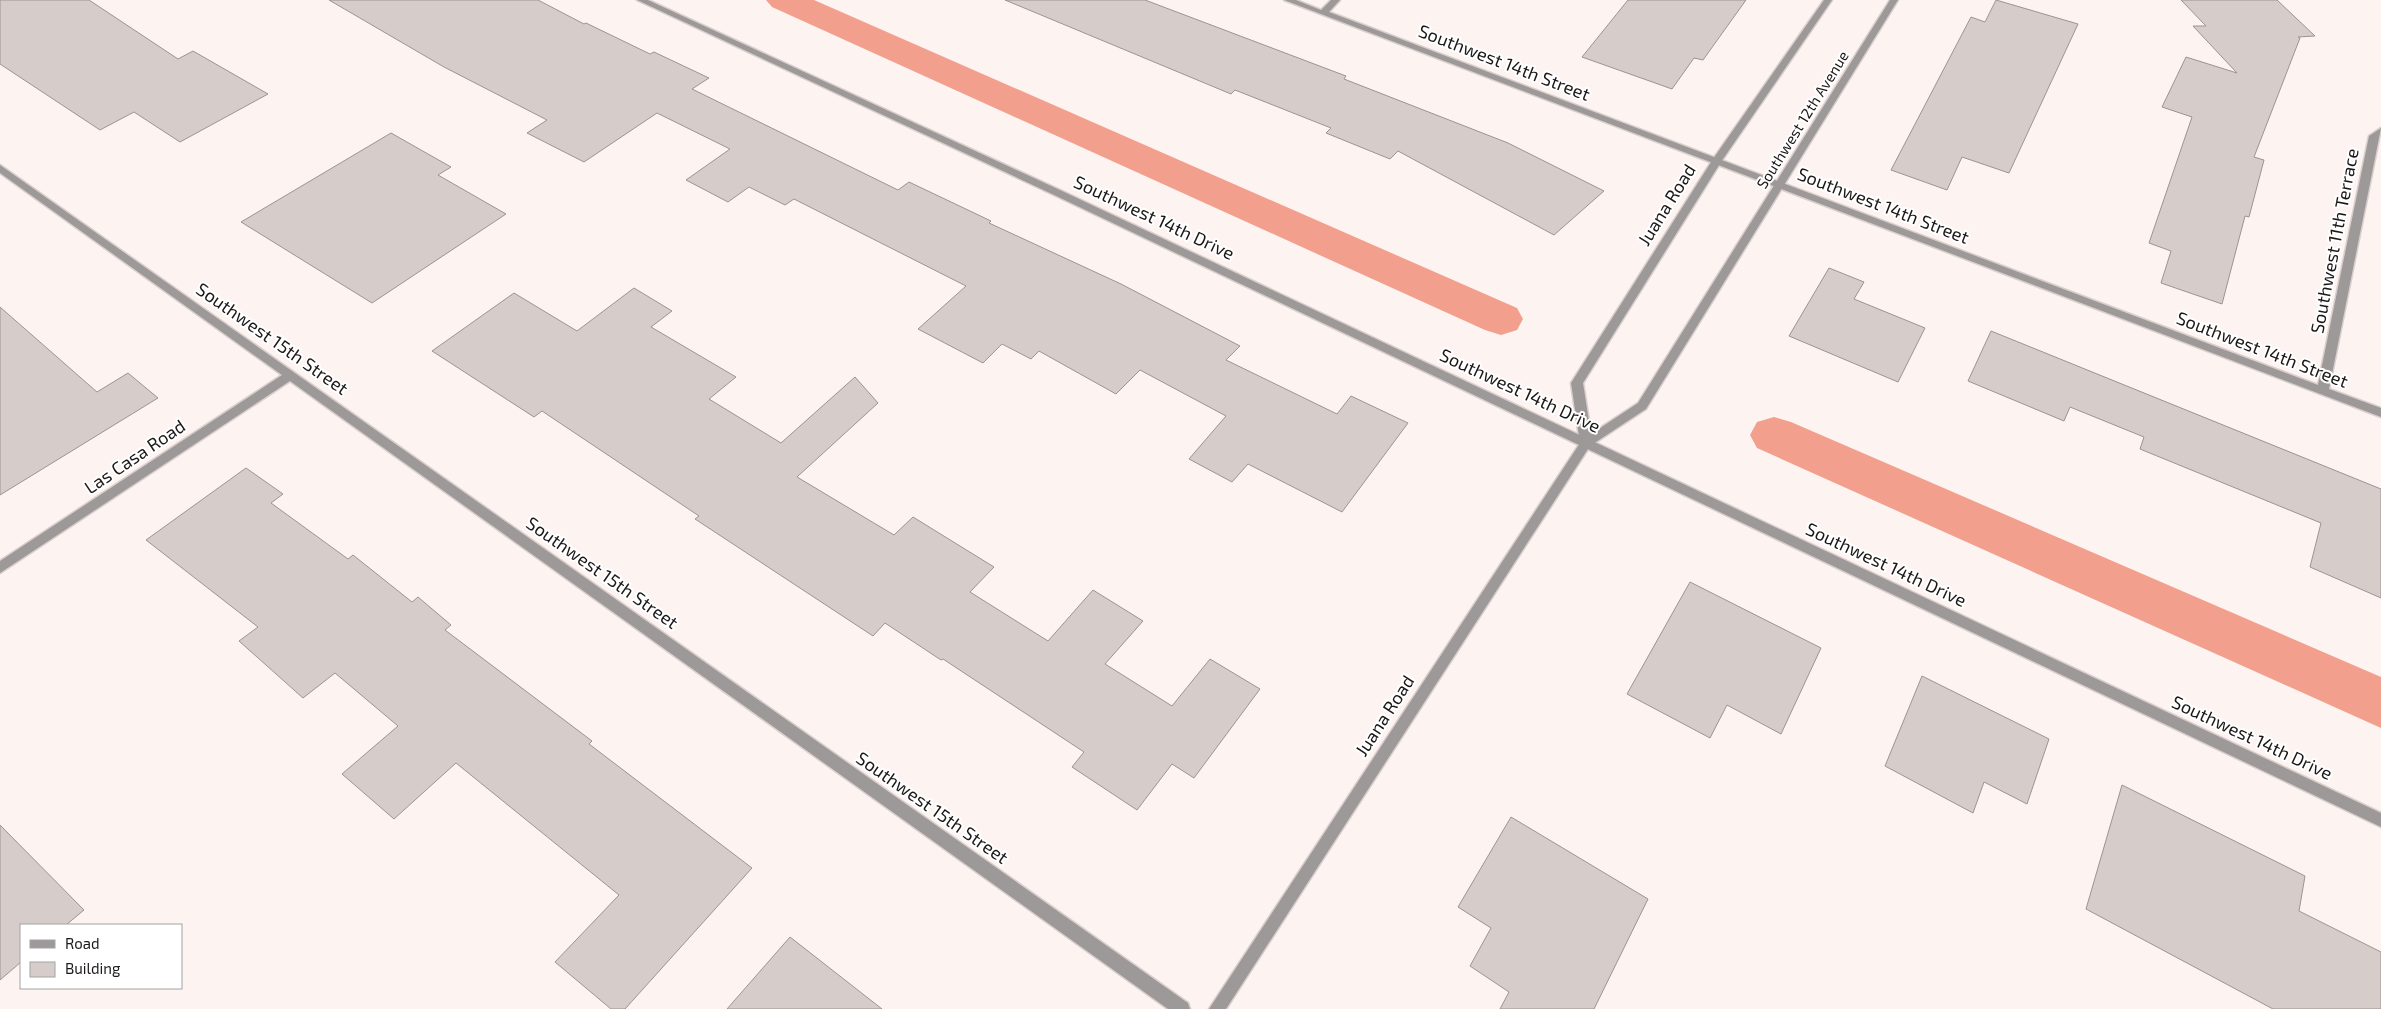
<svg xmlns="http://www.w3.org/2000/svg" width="2381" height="1009" viewBox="0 0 2381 1009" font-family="'Exo 2',sans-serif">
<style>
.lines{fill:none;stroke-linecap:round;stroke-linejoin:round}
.canal{fill:#f2a08d;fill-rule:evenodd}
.building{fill:#d6ccca;stroke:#9d9492}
.minor-casing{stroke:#d9d0ce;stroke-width:3}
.tertiary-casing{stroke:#d9d0ce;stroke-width:3}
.minor{fill:#9d9998;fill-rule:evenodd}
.tertiary{fill:#9d9998;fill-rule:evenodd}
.labels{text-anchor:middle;stroke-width:4;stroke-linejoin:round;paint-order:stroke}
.far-street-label{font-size:15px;fill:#1c1818;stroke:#fff}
.street-label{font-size:18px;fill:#1c1818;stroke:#fff}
</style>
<rect width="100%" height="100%" fill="#fdf3f1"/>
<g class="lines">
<!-- canal -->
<g class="canal">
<polygon points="766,0 814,0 1517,308 1523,319 1517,330 1501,335 1485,330 772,7"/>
<polygon points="1774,417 1791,422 2381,677 2381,728 1757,448 1750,435 1757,422"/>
</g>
</g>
<!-- building -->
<g class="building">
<polygon points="0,0 89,0 178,59 193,51 268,94 180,142 134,112 100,130 0,64"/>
<polygon points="329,0 538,0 584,24 586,23 650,54 654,52 709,78 692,89 898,190 909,182 991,221 989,223 1121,284 1240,346 1226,360 1337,414 1351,396 1408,423 1342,512 1248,464 1232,482 1189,459 1226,416 1140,370 1116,394 1039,351 1031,359 1002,344 983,363 918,329 966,286 794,199 785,205 749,187 728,202 686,180 730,149 657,113 584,162 527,133 547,120 444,67"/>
<polygon points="1005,0 1145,0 1346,76 1344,79 1508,143 1604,191 1554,235 1398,151 1390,159 1326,133 1331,128 1235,90 1231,94"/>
<polygon points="1628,0 1746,0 1703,60 1694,58 1672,89 1582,57"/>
<polygon points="1996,0 2078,24 2009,173 1962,157 1947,190 1891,170 1971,17 1985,22"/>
<polygon points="2181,0 2277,0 2315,36 2298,37 2300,38 2254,157 2264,160 2249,217 2245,216 2222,304 2161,283 2171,251 2149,243 2192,117 2162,107 2186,57 2237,73 2193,26 2206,26"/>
<polygon points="391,133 451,167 438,175 506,214 372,303 241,222"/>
<polygon points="1829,268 1864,282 1854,299 1925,328 1898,382 1789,336"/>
<polygon points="634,288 672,311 651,327 736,377 709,399 781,443 855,377 878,403 797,477 894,535 913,517 994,567 970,592 1048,641 1093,590 1143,621 1105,664 1172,706 1210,659 1260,689 1194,778 1172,764 1137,810 1072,767 1084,752 943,659 941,660 885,623 873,636 695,519 699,516 542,411 534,417 432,351 514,293 577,331"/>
<polygon points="0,307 97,392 128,373 158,398 0,495"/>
<polygon points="1991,331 2381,489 2381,598 2310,567 2321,523 2140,449 2144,437 2070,407 2064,421 1968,381"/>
<polygon points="246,468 283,494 271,503 348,559 353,555 412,602 418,597 451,625 445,630 592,741 589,744 752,868 625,1009 611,1009 555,962 619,895 456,763 394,819 342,774 398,726 335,673 303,698 239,641 258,627 146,540"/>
<polygon points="1690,582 1821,648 1781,734 1727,705 1710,738 1627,694"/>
<polygon points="1922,676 2049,739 2027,804 1984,782 1973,813 1885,766"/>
<polygon points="2122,785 2305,876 2299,911 2381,952 2381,1009 2273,1009 2086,909"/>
<polygon points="1511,817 1648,899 1594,1009 1500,1009 1509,992 1470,966 1491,928 1458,907"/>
<polygon points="0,825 84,910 66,925 21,925 21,962 0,980"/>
<polygon points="790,937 882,1009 727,1009"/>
</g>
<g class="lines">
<!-- minor casing -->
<g class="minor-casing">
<g id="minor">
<polygon points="637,0 648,0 1060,190 2381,813 2381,827 1052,194"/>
<polygon points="1284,0 1296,0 1321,10 1331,0 1340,0 1329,12 2318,385 2369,136 2381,128 2329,389 2381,408 2381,417"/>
<polygon points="0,165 1188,1003 1190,1009 1168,1009 290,381 0,573 0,561 282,375 0,173"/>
</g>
</g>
<!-- tertiary casing -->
<g class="tertiary-casing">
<polygon id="tertiary" points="1824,0 1832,0 1721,162 1583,383 1591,434 1638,403 1890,0 1898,0 1646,409 1590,446 1226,1009 1209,1009 1580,443 1571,383 1713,159"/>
</g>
<!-- minor -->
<use href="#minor" class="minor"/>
<!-- tertiary -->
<use href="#tertiary" class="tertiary"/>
</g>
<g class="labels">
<!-- far-street labels -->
<g class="far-street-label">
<text transform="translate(1803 120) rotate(-58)" y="5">Southwest 12th Avenue</text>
</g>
<!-- street labels -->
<g class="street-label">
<text transform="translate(1504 63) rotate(21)" y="6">Southwest 14th Street</text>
<text transform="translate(1667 205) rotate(-58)" y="6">Juana Road</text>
<text transform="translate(1883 206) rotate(21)" y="6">Southwest 14th Street</text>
<text transform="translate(1154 218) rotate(25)" y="6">Southwest 14th Drive</text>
<text transform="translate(2335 241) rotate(-79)" y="6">Southwest 11th Terrace</text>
<text transform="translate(272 339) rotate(35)" y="6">Southwest 15th Street</text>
<text transform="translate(2262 350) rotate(21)" y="6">Southwest 14th Street</text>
<text transform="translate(1520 391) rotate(25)" y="6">Southwest 14th Drive</text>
<text transform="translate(135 457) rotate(-34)" y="6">Las Casa Road</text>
<text transform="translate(1886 565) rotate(25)" y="6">Southwest 14th Drive</text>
<text transform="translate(602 573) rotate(35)" y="6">Southwest 15th Street</text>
<text transform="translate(1385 716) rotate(-57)" y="6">Juana Road</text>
<text transform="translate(2252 738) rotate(25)" y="6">Southwest 14th Drive</text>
<text transform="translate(932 808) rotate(35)" y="6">Southwest 15th Street</text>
</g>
</g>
<!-- legend -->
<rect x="20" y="924" width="162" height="65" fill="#ffffff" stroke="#a4a3a3"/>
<rect x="30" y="940" width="25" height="8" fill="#9d9998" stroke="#a4a3a3"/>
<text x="65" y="949" font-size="15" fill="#1c1818">Road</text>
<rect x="30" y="962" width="25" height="15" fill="#d6ccca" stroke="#a4a3a3"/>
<text x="65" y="974" font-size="15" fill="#1c1818">Building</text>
</svg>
